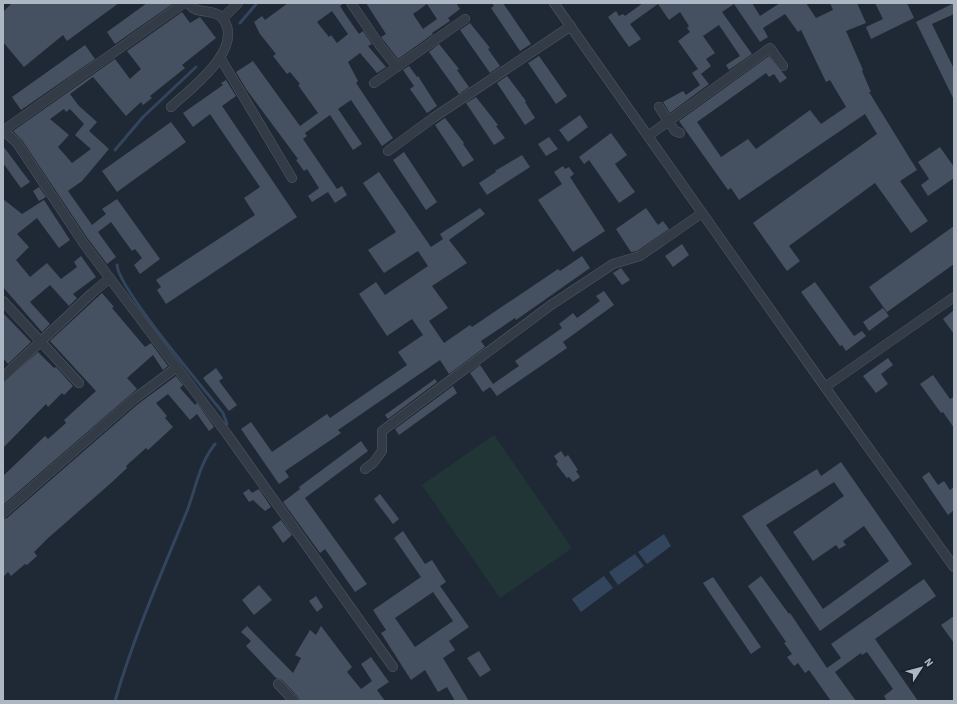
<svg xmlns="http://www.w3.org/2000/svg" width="957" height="704" viewBox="0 0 957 704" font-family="'Source Sans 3',sans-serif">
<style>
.green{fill:#213537}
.water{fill:#33455d}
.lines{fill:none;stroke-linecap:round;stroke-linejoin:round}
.stream{stroke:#33455d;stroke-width:3}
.building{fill:#455060;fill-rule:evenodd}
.minor-casing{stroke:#505964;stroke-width:10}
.minor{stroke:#333b46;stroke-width:9}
</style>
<rect width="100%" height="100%" fill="#1f2936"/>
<!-- green -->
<polygon class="green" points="494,435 572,548 500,598 422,485"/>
<!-- water -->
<g class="water">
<polygon points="664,534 671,546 647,564 638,552"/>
<polygon points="635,554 644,566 618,585 609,572"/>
<polygon points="604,576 613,588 581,612 572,599"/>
</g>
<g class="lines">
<!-- stream -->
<g class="stream">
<polyline points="240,23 257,3"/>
<polyline points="115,150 143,117 196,67"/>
<path d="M117,265C118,288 204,389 223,413L227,424"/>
<path d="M115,701C134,636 161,574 187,511C196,488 199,464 215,444"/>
</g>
</g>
<!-- building -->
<g class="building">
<polygon points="12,3 119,3 67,41 63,35 24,67 3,42 3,12"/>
<polygon points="147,3 174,3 115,44 107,32"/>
<path d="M288,3H344L340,6L345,14L359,34L363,31L372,44L368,46L386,67L377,73L360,53L348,62L358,81L356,83L393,138L382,146L351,100L338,109L362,144L353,150L330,115L305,133L307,136L303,139L337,189L342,186L347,195L335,203L328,192L312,202L308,196L319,188L307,169L304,171L296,160L298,159L246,89L236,72L253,61L300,126L318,113L298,85L300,84L290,72L287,74L273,56L276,54L260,34L254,22L262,16L265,20ZM332,11L348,34L337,43L331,35L329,37L317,22Z"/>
<path d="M366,3H456L460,9L448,18L450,21L432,33L433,34L398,59L381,37L386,34ZM427,4L437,19L423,29L413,14Z"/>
<polygon points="492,3 503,3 531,44 520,51 491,8 494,6"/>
<polygon points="643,3 752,3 760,16 780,3 806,3 816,18 833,10 830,3 857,3 866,23 846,31 863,70 862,71 871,92 869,92 917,170 900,181 928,221 911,233 875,183 789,246 800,261 787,271 753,223 877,134 865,114 739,200 731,188 728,190 679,121 769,56 787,78 780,83 774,74 769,77 766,73 697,122 721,157 748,139 756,149 810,110 821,124 846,107 830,80 826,82 801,30 798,32 785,14 763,28 768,37 760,42 734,4 722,12 752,54 729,70 726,65 740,56 719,25 703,36 715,53 706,59 711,66 701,74 709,84 670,113 663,102 683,91 686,95 700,85 692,73 698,69 678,41 690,32 687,28 689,26 680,12 669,20 658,4 630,24 641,39 629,47 608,17 616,11 619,16 623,14 625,16"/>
<polygon points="875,3 907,3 914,18 871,39 866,27 883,19"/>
<polygon points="954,3 954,14 932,24 954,69 954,100 916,22"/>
<path d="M182,12L190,23L200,17L216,38L182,65L185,68L150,96L152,98L143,105L141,102L126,116L93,77L70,94L79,106L97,122L89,131L109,149L82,181L68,191L92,225L106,214L102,209L117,199L160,259L140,274L134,265L142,258L135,249L132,251L111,222L98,232L116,257L107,264L88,239L22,140L13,131L115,59L130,79L141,69L127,51ZM64,109L66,112L70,109L84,124L75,135L91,149L72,163L58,147L69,135L50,119Z"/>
<polygon points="470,23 490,48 488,49 500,66 490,73 460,30"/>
<polygon points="439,44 459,69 457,70 469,87 459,94 429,52"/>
<polygon points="85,45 95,59 21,110 12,97"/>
<polygon points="539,56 567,96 556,104 528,63"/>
<polygon points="409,66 417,77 418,76 437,106 427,113 410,89 414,86 403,70"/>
<polygon points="507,76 526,101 525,102 535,118 525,125 497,83"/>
<polygon points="226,80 236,96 222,106 297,217 166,304 157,290 161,287 156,280 255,215 244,198 260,187 210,114 193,127 183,113 223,85 221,83"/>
<polygon points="476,97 498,125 496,126 505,138 494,145 466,103"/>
<polygon points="580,115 588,127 568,142 559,130"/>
<polygon points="445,118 464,143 463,144 474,160 463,167 435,125"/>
<polygon points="171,122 186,142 117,192 102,171"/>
<polygon points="611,133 627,155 615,164 635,192 619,203 589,160 584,164 579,157"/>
<polygon points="549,137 558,149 546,156 538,144"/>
<polygon points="3,146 30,182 21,188 3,163"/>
<polygon points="940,147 954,167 954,178 928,196 921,185 929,179 918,162"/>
<polygon points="404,152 437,202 426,210 393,160"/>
<polygon points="522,155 530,167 487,195 479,183 496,172 495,171"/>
<polygon points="563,166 565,169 569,167 574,174 570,177 605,231 573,252 538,200 562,184 554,172"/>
<polygon points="379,172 431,247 443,239 440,234 480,208 485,214 449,240 467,263 432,286 448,308 429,321 444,343 470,325 472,327 558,269 560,271 582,256 590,268 516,320 515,318 481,341 485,347 449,374 440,360 338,430 341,433 285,471 289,477 279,484 241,429 251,422 272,452 327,414 330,418 407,365 398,352 423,335 412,319 387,336 359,294 376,282 385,295 428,266 418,251 384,273 368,250 396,232 363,183"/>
<polygon points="39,187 46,197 39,201 33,191"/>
<polygon points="3,199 22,214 44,200 70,240 59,248 37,218 17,234 29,247 16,260 30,277 47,263 61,279 77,267 74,262 81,256 96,277 73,294 77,298 69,306 50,285 30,302 50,324 42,332 3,287"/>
<polygon points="646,208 658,225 663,221 669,229 637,251 631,252 616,229"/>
<polygon points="954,226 954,264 887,312 869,287"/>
<polygon points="682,244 689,255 673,267 665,256"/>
<polygon points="621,268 630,280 622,285 613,273"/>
<polygon points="815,282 854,336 862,331 866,336 846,351 842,345 840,346 801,292"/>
<polygon points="604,291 614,305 563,342 567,348 497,396 490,387 483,392 470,373 480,365 493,384 519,366 515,361 562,328 559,324 573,313 577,318 600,301 596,296"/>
<polygon points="102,293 114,307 112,308 145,347 151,343 168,366 163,370 153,355 127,378 137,389 3,505 3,476 45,436 48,439 66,423 64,420 96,391 50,341"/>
<polygon points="883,308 889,316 869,331 863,322"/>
<polygon points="954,310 954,334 943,319"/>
<polygon points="3,313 31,342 8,364 3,358"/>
<polygon points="38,352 54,368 56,367 73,386 64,395 62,393 48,407 46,404 3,448 3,383"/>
<polygon points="888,358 893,365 881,374 888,384 876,393 863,376"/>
<polygon points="216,368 223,378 219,381 237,405 229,411 203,378"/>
<polygon points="933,375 950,399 954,397 954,428 943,412 941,413 920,384"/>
<polygon points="176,376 183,385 180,388 195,405 197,403 214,427 209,431 197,414 190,420 168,394 156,403 167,416 165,418 173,427 148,450 146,448 126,466 127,468 111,483 47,539 34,552 37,556 27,565 25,564 11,576 8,572 3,577 3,519 7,518 138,404"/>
<polygon points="435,379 437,382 388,419 385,415"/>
<polygon points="453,386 457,393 399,435 395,429"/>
<polygon points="361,441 368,451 305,498 367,584 355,592 325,549 320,553 283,502 300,489 299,487"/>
<polygon points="561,451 565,457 568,455 578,470 576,471 580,477 573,482 569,477 567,478 556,464 558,462 554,456"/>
<path d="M841,462L912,564L820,631L742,516L817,469L821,476ZM834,482L844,496L793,532L813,561L836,545L839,549L846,545L843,541L864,526L889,561L823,609L766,525Z"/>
<polygon points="929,472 938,485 944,481 950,490 954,487 954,510 948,515 922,477"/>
<polygon points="249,489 252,493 259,489 271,507 265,511 253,500 249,502 243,493"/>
<polygon points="380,494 399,519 393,524 374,499"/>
<polygon points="281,520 292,535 283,543 272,527"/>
<path d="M403,531L425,564L432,560L446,582L440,586L469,627L449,641L455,650L443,658L469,701H455L447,687L438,692L425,670L411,680L381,633L386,630L373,610L421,577L394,538ZM433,592L453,621L415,647L395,618Z"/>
<polygon points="761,576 789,614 790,613 827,668 841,658 831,644 924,579 936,596 875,639 918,701 887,701 884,696 893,689 867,652 862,655 861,653 835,672 856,701 831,701 809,670 805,673 798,663 794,666 787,657 792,654 784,643 786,642 748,586"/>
<polygon points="713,577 761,647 751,654 703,583"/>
<polygon points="259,585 272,600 254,615 242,600"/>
<polygon points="316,596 323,607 317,612 309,601"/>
<polygon points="954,616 954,643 941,625"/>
<polygon points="247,626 293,673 301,658 295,655 310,630 316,635 321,626 352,667 347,672 361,689 372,681 361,664 371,657 389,682 377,690 385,701 300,701 298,697 282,680 276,678 246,646 251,641 241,632"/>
<polygon points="479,651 491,670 480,677 467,658"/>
</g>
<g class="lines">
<!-- minor casing -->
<g class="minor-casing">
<g id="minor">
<polyline points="351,3 381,47 397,67"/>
<polyline points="554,3 825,387 954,567"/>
<polyline points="223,18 238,3"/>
<polyline points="221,59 292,178"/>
<polyline points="374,83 465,19"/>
<path d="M171,107C190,89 245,49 223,19C217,10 203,13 195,9C192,8 190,5 188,3"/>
<polyline points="659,107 675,131 680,133"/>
<polyline points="3,130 17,143 84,244 227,434 393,667"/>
<polyline points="4,130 184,3"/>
<polyline points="648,136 770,48 783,66"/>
<polyline points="388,151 433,118 571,26"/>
<polyline points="3,301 79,383"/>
<polyline points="3,377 92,293 110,278"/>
<polyline points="825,387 954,297"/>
<polyline points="365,469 373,463 382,451 382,431 551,305 613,264 640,256 702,213"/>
<polyline points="3,513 134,399 177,367"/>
<polyline points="278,684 294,701"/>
</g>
</g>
<!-- minor -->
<use href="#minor" class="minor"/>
</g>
<!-- border -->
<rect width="957" height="704" fill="none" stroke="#adb6c3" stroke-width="8"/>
<!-- north arrow -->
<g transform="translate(921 668) rotate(54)" stroke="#18202a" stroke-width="3" paint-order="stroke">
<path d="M0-3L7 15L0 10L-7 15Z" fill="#adb6c3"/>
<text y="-6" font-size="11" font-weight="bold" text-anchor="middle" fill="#adb6c3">N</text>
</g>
</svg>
